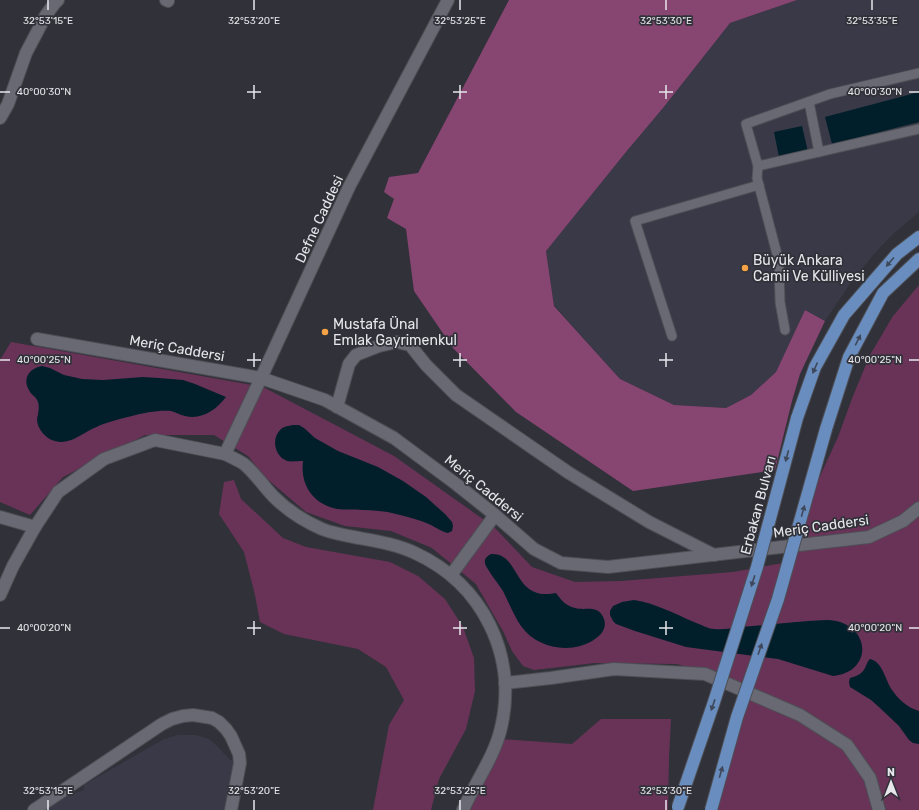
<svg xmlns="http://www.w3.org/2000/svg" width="919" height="810" viewBox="0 0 919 810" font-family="Rubik,sans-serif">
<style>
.built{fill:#393947}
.green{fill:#693358}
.forest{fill:#874572}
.water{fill:#001f2b}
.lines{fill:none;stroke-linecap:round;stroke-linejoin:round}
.pedestrian-casing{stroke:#4e4e55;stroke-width:11}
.minor-casing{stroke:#4e4e55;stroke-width:14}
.tertiary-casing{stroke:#4e4e55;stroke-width:14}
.trunk-casing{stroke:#4e4e55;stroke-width:14}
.pedestrian{stroke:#696973;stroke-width:9}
.minor{stroke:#696973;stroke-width:12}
.tertiary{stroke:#696973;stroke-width:12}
.trunk{stroke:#688dbe;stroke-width:12}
.trunk-bridge-casing{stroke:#4e4e55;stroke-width:14;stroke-linecap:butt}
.trunk-bridge{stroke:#688dbe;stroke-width:12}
.oneway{fill:#3f485a}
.ticks{fill:none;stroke:#e6e6eb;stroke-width:1.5}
.poi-dot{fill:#f5a346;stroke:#313139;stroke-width:1.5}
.labels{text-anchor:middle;stroke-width:3.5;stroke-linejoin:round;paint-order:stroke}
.street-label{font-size:14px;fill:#e6e6eb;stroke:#313139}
.poi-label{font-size:14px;fill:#e6e6eb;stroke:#313139;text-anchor:start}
.ticks-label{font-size:10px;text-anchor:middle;fill:#e6e6eb;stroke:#313139;stroke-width:3.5;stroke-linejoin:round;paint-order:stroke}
</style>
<rect width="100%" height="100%" fill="#313139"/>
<!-- built -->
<g class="built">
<polygon points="797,0 919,0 919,212 893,234 874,254 852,281 825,321 805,310 776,372 751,395 726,408 674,405 620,379 554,305 546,250 626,152 663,108 730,23"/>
<polygon points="178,735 196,735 209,739 217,746 230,760 239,760 227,810 44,810 64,796 84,790 84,785 164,739"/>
</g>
<!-- green -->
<g class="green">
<polygon points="919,285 919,810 718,810 737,732 754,687 677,664 595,663 534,670 523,666 512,651 504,633 476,584 432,548 391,531 345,526 306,512 266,478 248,456 214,435 145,435 63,477 30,515 0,502 0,360 11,342 263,387 394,456 494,527 532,567 575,582 621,581 733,572 794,561 809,500 838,437 853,396 870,355 893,316"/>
<polygon points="234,480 241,499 283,538 306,547 390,562 418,576 445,599 463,627 474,658 475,691 466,729 439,779 431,810 373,810 389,725 404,700 386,667 358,649 284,634 260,622 255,595 244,552 219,514 224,482"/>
<polygon points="601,719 671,719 669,758 668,810 462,810 501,739 572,744"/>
</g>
<!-- forest -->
<polygon class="forest" points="509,0 797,0 730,23 663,108 626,152 546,251 554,306 620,379 674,405 726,408 751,395 776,372 805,310 825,321 800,374 792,401 775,470 633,491 516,412 453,348 414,291 406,229 387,218 394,199 384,192 389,177 418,173"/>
<!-- water -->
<g class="water">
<polygon points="919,92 919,122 832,144 825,117"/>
<polygon points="802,126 808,152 779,157 774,132"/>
<path d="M42,366L50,368L64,375L82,379L103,380L143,377L159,378L183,380L195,384L226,397C216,410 202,420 185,416C180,415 175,412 171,411C159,410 143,413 132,416C118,419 104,423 92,429C80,435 69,445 55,441C46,439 37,429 37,419C37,417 38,416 38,414C39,410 39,405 38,402C36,396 31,395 29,390C22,378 30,368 42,366Z"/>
<path d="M293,425H299L304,428L315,438L338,451L378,467L403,481L426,497L445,514L452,522L453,526L452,531L448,533C442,532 437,528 431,525C420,520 408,517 396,514C385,511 373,510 362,510C354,509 345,510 337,509C313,504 300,485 303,461C297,461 292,462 287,461C274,456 271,438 281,429C285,426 288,426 293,425Z"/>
<path d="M491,554C521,552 512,602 556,593C561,600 566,606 575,608C586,611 598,604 604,619C607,627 602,635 595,639C572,655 537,649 521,626C514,616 509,603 503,591C500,586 485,567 485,563C484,558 488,556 491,554Z"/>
<path d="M634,600C655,603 675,614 694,622C700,624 708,629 714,629C723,630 733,628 741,627C764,625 786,623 808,621C817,621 827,619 836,621C872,629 871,673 833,676L778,659L686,647L635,631L616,624L613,621L610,615V611L613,606L622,602Z"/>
<path d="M870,659C883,662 885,680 892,690C898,699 908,708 919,711V744L913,743L909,740L899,726L880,708L871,700L850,687L849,682L850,678C857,676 862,674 865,668C867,664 867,662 870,659Z"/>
</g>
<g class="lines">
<!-- pedestrian casing -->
<g class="pedestrian-casing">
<g id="pedestrian">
<polyline points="919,73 830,94 746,124 758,166 919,129"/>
<polyline points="809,102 819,152"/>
<polyline points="758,166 757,178 778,258 777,261 779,266 780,302 785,330"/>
<polyline points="672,336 635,221 759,185"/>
</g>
</g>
<!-- minor casing -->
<g class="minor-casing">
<g id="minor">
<polyline points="166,0 168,1"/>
<polyline points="0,118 8,104 26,53 46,15 55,3 58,0"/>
<polyline points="37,339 261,378 325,400 394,438 456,484 495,515 534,549 561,563 608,567 869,537 903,521 919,508"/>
<polyline points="337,407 349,364 356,355 379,346 397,342 410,345 426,365 456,395 569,473 649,522 714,555"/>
<polyline points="225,454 261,378 349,187 448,0"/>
<polyline points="0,517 35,527"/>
<polyline points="451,575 495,515"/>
<polyline points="34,810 162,724 172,719 183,716 193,715 212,718 219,722 226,729 231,736 239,754 240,763 231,810"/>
</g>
</g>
<!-- tertiary casing -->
<g class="tertiary-casing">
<g id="tertiary">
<path d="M0,595L13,566L35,527L58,492L104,459L155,440L225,454C231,457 238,460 244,464C256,474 264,487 274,497C287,510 306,522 322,529C332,533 343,535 354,537C375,541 396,544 415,553C483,584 518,656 501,728C494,758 475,782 463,810"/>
<polyline points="505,683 551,678 614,669 705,674 800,715 847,745 870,778 879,810"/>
</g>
</g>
<!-- trunk casing -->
<g class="trunk-casing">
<g id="trunk">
<polyline points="797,418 815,367 844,315 897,254 919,237"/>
<polyline points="826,429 849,357 883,293 919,259"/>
</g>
</g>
<!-- pedestrian -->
<use href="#pedestrian" class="pedestrian"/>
<!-- minor -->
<use href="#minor" class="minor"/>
<!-- tertiary -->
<use href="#tertiary" class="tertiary"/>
<!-- trunk -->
<use href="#trunk" class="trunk"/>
<!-- trunk-bridge casing -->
<g class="trunk-bridge-casing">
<g id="trunk-bridge">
<polyline points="678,807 714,702 757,567 797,418"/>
<polyline points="711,810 737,717 778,599 826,429"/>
</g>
</g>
<!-- trunk-bridge -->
<use href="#trunk-bridge" class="trunk-bridge"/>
</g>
<!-- one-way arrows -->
<defs><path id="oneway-solid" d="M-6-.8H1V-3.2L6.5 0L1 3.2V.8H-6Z"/></defs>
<g class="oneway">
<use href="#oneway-solid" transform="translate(890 262) rotate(131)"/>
<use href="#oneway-solid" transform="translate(858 340) rotate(-63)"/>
<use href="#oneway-solid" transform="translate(815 368) rotate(114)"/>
<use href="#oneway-solid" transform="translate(787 456) rotate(105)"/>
<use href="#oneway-solid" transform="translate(803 511) rotate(-74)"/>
<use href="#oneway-solid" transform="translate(753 581) rotate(108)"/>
<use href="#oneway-solid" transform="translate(760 649) rotate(-71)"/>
<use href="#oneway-solid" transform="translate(713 705) rotate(109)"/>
<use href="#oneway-solid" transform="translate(721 772) rotate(-74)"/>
</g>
<!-- ticks -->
<path class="ticks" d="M48,0V10M254,0V10M460,0V10M666,0V10M872,0V10M254,85V99M460,85V99M666,85V99M0,92H10M247,92H261M453,92H467M659,92H673M909,92H919M254,353V367M460,353V367M666,353V367M0,360H10M247,360H261M453,360H467M659,360H673M909,360H919M254,621V635M460,621V635M666,621V635M0,628H10M247,628H261M453,628H467M659,628H673M909,628H919M48,800V810M254,800V810M460,800V810M666,800V810"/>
<!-- markers -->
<g class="poi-dot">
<circle cx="745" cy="268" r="4"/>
<circle cx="325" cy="332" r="4"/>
</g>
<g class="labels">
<!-- street labels -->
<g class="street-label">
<text transform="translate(319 219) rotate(-65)" y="5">Defne Caddesi</text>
<text transform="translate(177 348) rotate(10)" y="5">Meriç Caddersi</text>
<text transform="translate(484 488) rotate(39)" y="5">Meriç Caddersi</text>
<text transform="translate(758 505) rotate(-75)" y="5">Erbakan Bulvarı</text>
<text transform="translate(821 526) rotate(-8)" y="5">Meriç Caddersi</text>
</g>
<!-- poi labels -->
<g class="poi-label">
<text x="753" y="265">Büyük Ankara<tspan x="753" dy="16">Camii Ve Külliyesi</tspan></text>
<text x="333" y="329">Mustafa Ünal<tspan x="333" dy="16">Emlak Gayrimenkul</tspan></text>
</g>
</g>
<g class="ticks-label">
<text x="48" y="24">32°53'15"E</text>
<text x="254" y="24">32°53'20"E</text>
<text x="460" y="24">32°53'25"E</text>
<text x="666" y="24">32°53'30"E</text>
<text x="872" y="24">32°53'35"E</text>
<text x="44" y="95">40°00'30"N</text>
<text x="875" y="95">40°00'30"N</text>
<text x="44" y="363">40°00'25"N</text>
<text x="875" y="363">40°00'25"N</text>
<text x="44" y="631">40°00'20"N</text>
<text x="875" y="631">40°00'20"N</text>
<text x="48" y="794">32°53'15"E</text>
<text x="254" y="794">32°53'20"E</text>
<text x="460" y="794">32°53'25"E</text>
<text x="666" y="794">32°53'30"E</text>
</g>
<!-- north arrow -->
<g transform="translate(891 782)" stroke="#313139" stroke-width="3" paint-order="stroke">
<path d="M0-3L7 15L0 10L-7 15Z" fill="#e6e6eb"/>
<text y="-6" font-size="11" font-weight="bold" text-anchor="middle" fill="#e6e6eb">N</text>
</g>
</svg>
